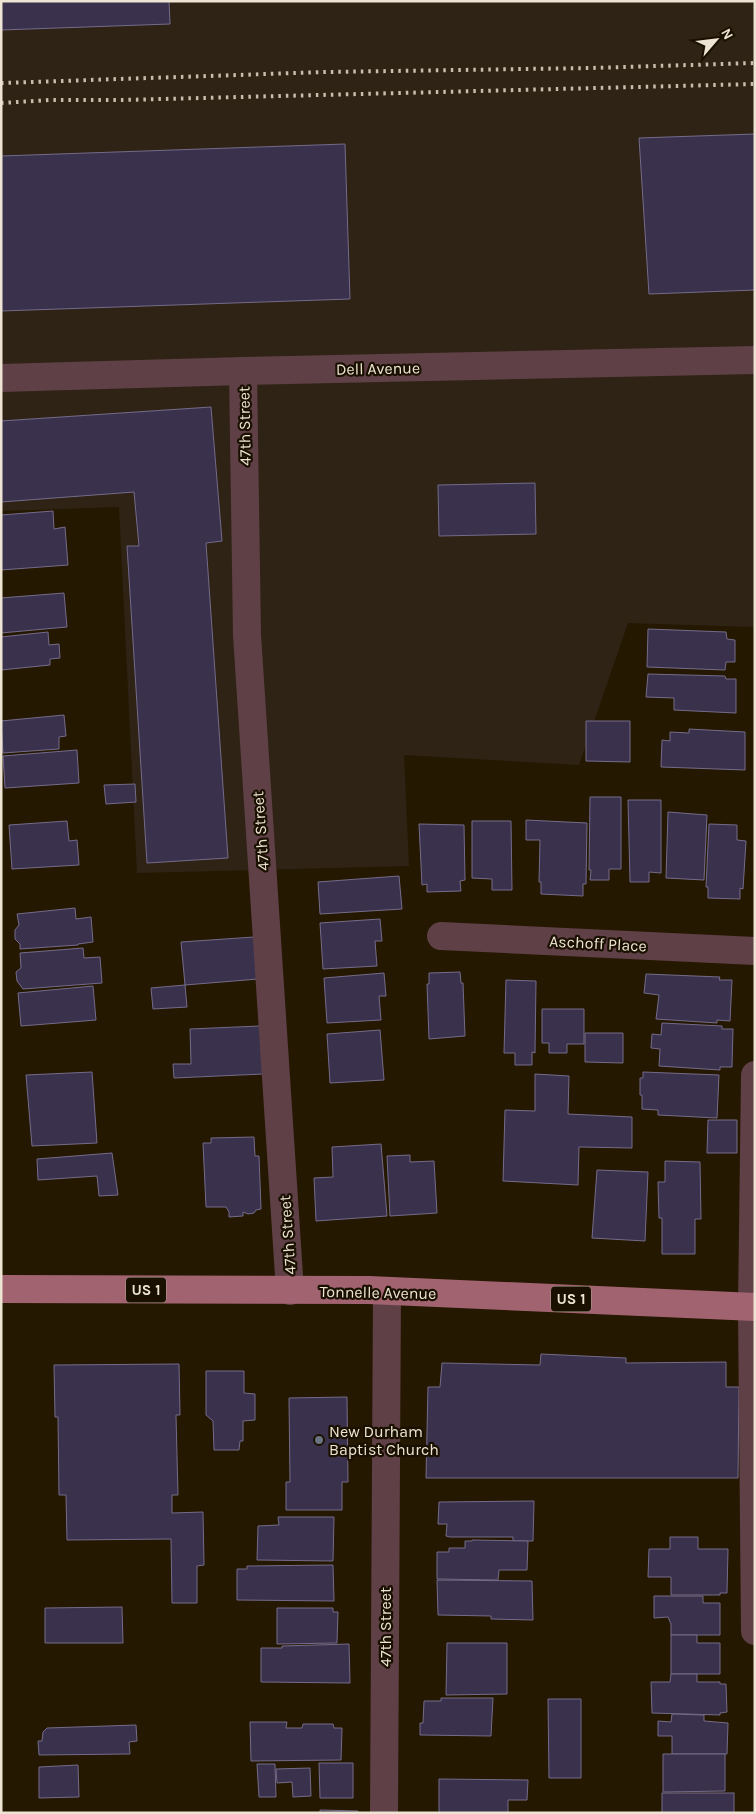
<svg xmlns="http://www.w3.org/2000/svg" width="756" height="1814" viewBox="0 0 756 1814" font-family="Karla,sans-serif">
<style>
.industrial{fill:#2f2316}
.building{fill:#3a324d;stroke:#746b8a}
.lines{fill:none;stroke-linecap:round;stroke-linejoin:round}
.minor{stroke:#5f4046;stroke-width:28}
.primary{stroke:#a26371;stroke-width:28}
.rail{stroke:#c8beac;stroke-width:4;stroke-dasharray:2.5 5;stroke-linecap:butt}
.worship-dot{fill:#6b7280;stroke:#1a1000;stroke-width:2}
.labels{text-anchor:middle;stroke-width:4.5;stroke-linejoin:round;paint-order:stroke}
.shield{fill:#1a1000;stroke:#aea494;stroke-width:1}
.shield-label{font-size:15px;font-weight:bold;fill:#ede4d3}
.street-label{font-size:16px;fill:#ede4d3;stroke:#1a1000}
.poi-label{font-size:16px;fill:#ede4d3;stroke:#1a1000;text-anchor:start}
</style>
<rect width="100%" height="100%" fill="#251800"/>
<!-- industrial -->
<polygon class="industrial" points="1,1 755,1 755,627 628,623 579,765 404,755 409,866 137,873 119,507 1,511"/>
<!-- building -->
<g class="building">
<polygon points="1,1 169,1 170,24 1,30"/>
<polygon points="755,134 755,290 649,294 639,138"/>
<polygon points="345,144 350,299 1,311 1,156"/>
<polygon points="211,407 222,541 206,543 228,858 147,863 127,546 139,546 134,492 1,502 1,421"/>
<polygon points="535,483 536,534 439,536 438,485"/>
<polygon points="53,511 54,529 65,527 68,565 1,570 1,515"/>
<polygon points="64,593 67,627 1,633 1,598"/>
<polygon points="648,629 726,632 727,639 735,640 735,662 726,662 725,670 647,667"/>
<polygon points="48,632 49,645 59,644 60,658 50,659 50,665 1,670 1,637"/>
<polygon points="648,674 725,676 726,679 736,679 736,713 674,710 674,698 646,697"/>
<polygon points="64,715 66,736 59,737 59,749 3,753 1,721"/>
<polygon points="586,721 630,721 630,762 586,761"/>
<polygon points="689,729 745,732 745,770 661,767 662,740 670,741 670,732 689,733"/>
<polygon points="77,750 79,783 5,788 3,756"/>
<polygon points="135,784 136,802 106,804 104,785"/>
<polygon points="590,797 621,797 621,869 609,869 609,880 590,880 591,870 589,870"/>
<polygon points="628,800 661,800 661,873 649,872 649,882 630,882"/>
<polygon points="668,812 707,815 704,880 666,878"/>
<polygon points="526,820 587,823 586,884 583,884 583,896 541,894 541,882 539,882 540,840 526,840"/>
<polygon points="67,821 69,841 77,840 79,865 12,869 9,825"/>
<polygon points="472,821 511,821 512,890 492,890 492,879 472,878"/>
<polygon points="419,824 464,825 465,880 460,881 461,891 427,892 427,884 422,885"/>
<polygon points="709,824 737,825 737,840 746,841 743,889 740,888 740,899 708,898 708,887 706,887"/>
<polygon points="399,876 402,909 320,914 318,882"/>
<polygon points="75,908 76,919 91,917 93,942 78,944 78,945 20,949 20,944 15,939 15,930 19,925 17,914"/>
<polygon points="380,919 382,941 375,941 377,966 323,969 320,923"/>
<polygon points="254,937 258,979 185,985 181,942"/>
<polygon points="83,948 84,958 100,957 102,983 23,989 17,981 16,972 21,968 20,953"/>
<polygon points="460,972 461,983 463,983 465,1036 429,1039 427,984 429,984 429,973"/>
<polygon points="384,973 386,996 379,996 381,1020 327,1023 324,978"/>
<polygon points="646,974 720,977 719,980 732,980 730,1021 717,1020 717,1023 656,1019 659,995 644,993"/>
<polygon points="506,980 536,981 535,1053 532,1052 532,1065 515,1065 515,1053 504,1053"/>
<polygon points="185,985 187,1007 153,1009 151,988"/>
<polygon points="93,986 96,1020 21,1026 18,993"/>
<polygon points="542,1009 584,1009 584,1044 567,1044 567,1053 549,1053 549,1043 542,1043"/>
<polygon points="662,1023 722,1026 722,1029 733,1029 732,1067 720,1067 720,1070 659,1066 660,1049 651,1048 652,1034 661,1035"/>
<polygon points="260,1026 263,1074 174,1078 173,1064 191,1064 190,1029"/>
<polygon points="380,1030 384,1080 330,1083 327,1034"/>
<polygon points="585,1033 623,1033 623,1063 585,1062"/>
<polygon points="92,1072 97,1143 32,1146 26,1075"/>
<polygon points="643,1072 719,1075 717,1118 658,1115 658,1110 642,1109 642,1095 640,1095 640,1078 643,1078"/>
<polygon points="535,1074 569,1076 568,1114 632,1117 632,1148 579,1147 578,1185 503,1181 505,1110 535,1111"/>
<polygon points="708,1120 737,1120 737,1153 707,1153"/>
<polygon points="254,1137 255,1156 259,1156 261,1209 256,1210 254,1213 248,1214 243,1212 243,1216 229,1217 229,1212 226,1207 206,1207 203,1143 211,1143 211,1138"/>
<polygon points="381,1144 387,1216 316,1221 314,1178 333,1177 332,1147"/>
<polygon points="112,1153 118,1195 99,1196 97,1176 38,1180 37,1159"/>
<polygon points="410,1155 410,1162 434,1161 437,1213 390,1216 387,1156"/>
<polygon points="665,1161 700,1162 701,1219 695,1219 695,1254 662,1254 662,1218 659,1218 658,1182 665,1182"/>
<polygon points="597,1170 648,1172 645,1241 592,1238"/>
<polygon points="541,1354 626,1358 626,1363 726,1362 726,1387 739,1387 738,1478 426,1478 428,1387 440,1387 442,1363 540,1365"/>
<polygon points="179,1364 180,1415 176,1415 178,1495 172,1495 172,1513 203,1512 204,1565 197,1566 197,1603 172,1603 171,1539 67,1540 66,1495 59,1495 58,1417 55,1417 54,1365"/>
<polygon points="206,1371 244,1371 244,1393 255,1394 255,1420 243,1421 243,1441 240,1441 239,1450 214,1450 213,1421 206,1415"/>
<polygon points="347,1397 348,1482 342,1482 342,1510 286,1510 286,1482 290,1482 289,1398"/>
<polygon points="534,1501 533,1541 513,1541 513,1537 450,1537 446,1536 447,1524 438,1524 439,1502"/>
<polygon points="278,1517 334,1517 333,1561 257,1560 258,1526 279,1525"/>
<polygon points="670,1537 698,1537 698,1549 728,1549 727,1593 720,1593 720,1595 671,1595 671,1577 648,1577 649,1549 670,1549"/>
<polygon points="472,1540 528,1541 527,1570 499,1570 498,1580 437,1579 437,1552 449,1552 449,1548 465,1548 465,1541 472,1541"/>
<polygon points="333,1565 334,1601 237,1600 237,1569 247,1569 247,1566"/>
<polygon points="437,1580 532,1581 533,1620 491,1619 491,1616 438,1615"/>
<polygon points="654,1596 703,1596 703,1603 720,1603 720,1635 671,1635 671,1624 668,1617 654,1618"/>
<polygon points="122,1607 123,1643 45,1643 45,1608"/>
<polygon points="277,1608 333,1608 333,1612 338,1612 337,1643 277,1644"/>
<polygon points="671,1635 697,1635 697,1643 720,1643 720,1674 671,1674"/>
<polygon points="447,1643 507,1643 507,1694 446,1695"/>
<polygon points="349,1644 350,1683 261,1682 261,1648 282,1648 282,1646"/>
<polygon points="671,1674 697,1674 697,1682 720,1682 720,1684 726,1684 727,1712 720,1713 720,1715 652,1713 651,1682 670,1682"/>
<polygon points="441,1698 493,1698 491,1736 420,1735 420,1723 423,1723 424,1701 441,1701"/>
<polygon points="548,1699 581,1699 581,1778 549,1778"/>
<polygon points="672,1714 704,1715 704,1721 728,1723 727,1754 672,1754 672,1736 658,1736 658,1721 671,1722"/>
<polygon points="250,1722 287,1722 286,1728 302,1728 303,1724 333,1724 334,1728 342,1728 341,1760 251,1761"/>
<polygon points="136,1725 137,1741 129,1742 130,1754 39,1755 38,1741 42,1741 43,1732 47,1728"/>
<polygon points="663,1754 725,1754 725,1791 663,1792"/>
<polygon points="319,1763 353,1763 353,1798 320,1798"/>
<polygon points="257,1764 275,1764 276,1797 259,1797"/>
<polygon points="78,1765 79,1797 39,1798 39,1767"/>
<polygon points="310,1768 311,1796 293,1797 292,1782 277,1783 276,1769"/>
<polygon points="439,1779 528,1780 527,1800 508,1800 508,1813 439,1813"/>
<rect x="662" y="1793" width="72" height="20"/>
<polygon points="320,1810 358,1811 358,1813 320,1813"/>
</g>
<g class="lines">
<!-- minor -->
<g class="minor">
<polyline points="243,371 247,635 290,1291"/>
<polyline points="1,378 243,371 755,360"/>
<polyline points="441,936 755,951"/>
<polyline points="755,1075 752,1307 755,1631"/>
<polyline points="384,1813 387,1291"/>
</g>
<!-- primary -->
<polyline class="primary" points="1,1289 369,1290 755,1307"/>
<!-- rail -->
<g class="rail">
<polyline points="1,83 326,72 591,68 755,63"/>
<polyline points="1,103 50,100 122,100 755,84"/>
</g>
</g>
<!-- markers -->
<circle class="worship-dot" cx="319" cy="1440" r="5"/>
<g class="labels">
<!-- shield labels -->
<g class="shield">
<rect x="126" y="1277.5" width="40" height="25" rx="4"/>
<rect x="551" y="1286.5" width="40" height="25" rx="4"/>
</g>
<g class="shield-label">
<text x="146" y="1295">US 1</text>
<text x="571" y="1304">US 1</text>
</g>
<!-- street labels -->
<g class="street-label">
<text transform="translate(378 368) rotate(-1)" y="6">Dell Avenue</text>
<text transform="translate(244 426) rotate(-91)" y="6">47th Street</text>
<text transform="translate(260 831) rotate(-94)" y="6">47th Street</text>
<text transform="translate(598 943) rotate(3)" y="6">Aschoff Place</text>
<text transform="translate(287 1235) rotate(-94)" y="6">47th Street</text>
<text transform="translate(378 1292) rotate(1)" y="6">Tonnelle Avenue</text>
<text transform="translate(385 1627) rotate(-90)" y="6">47th Street</text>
</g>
<!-- poi labels -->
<g class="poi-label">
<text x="329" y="1437">New Durham<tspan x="329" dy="18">Baptist Church</tspan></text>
</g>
</g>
<!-- border -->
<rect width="756" height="1814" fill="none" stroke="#ede4d3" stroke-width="5"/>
<!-- north arrow -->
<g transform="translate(716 40) rotate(62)" stroke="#1a1000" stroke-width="4" paint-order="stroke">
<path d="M0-4L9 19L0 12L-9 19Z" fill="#ede4d3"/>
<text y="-8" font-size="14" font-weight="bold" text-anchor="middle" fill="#ede4d3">N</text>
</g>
</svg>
